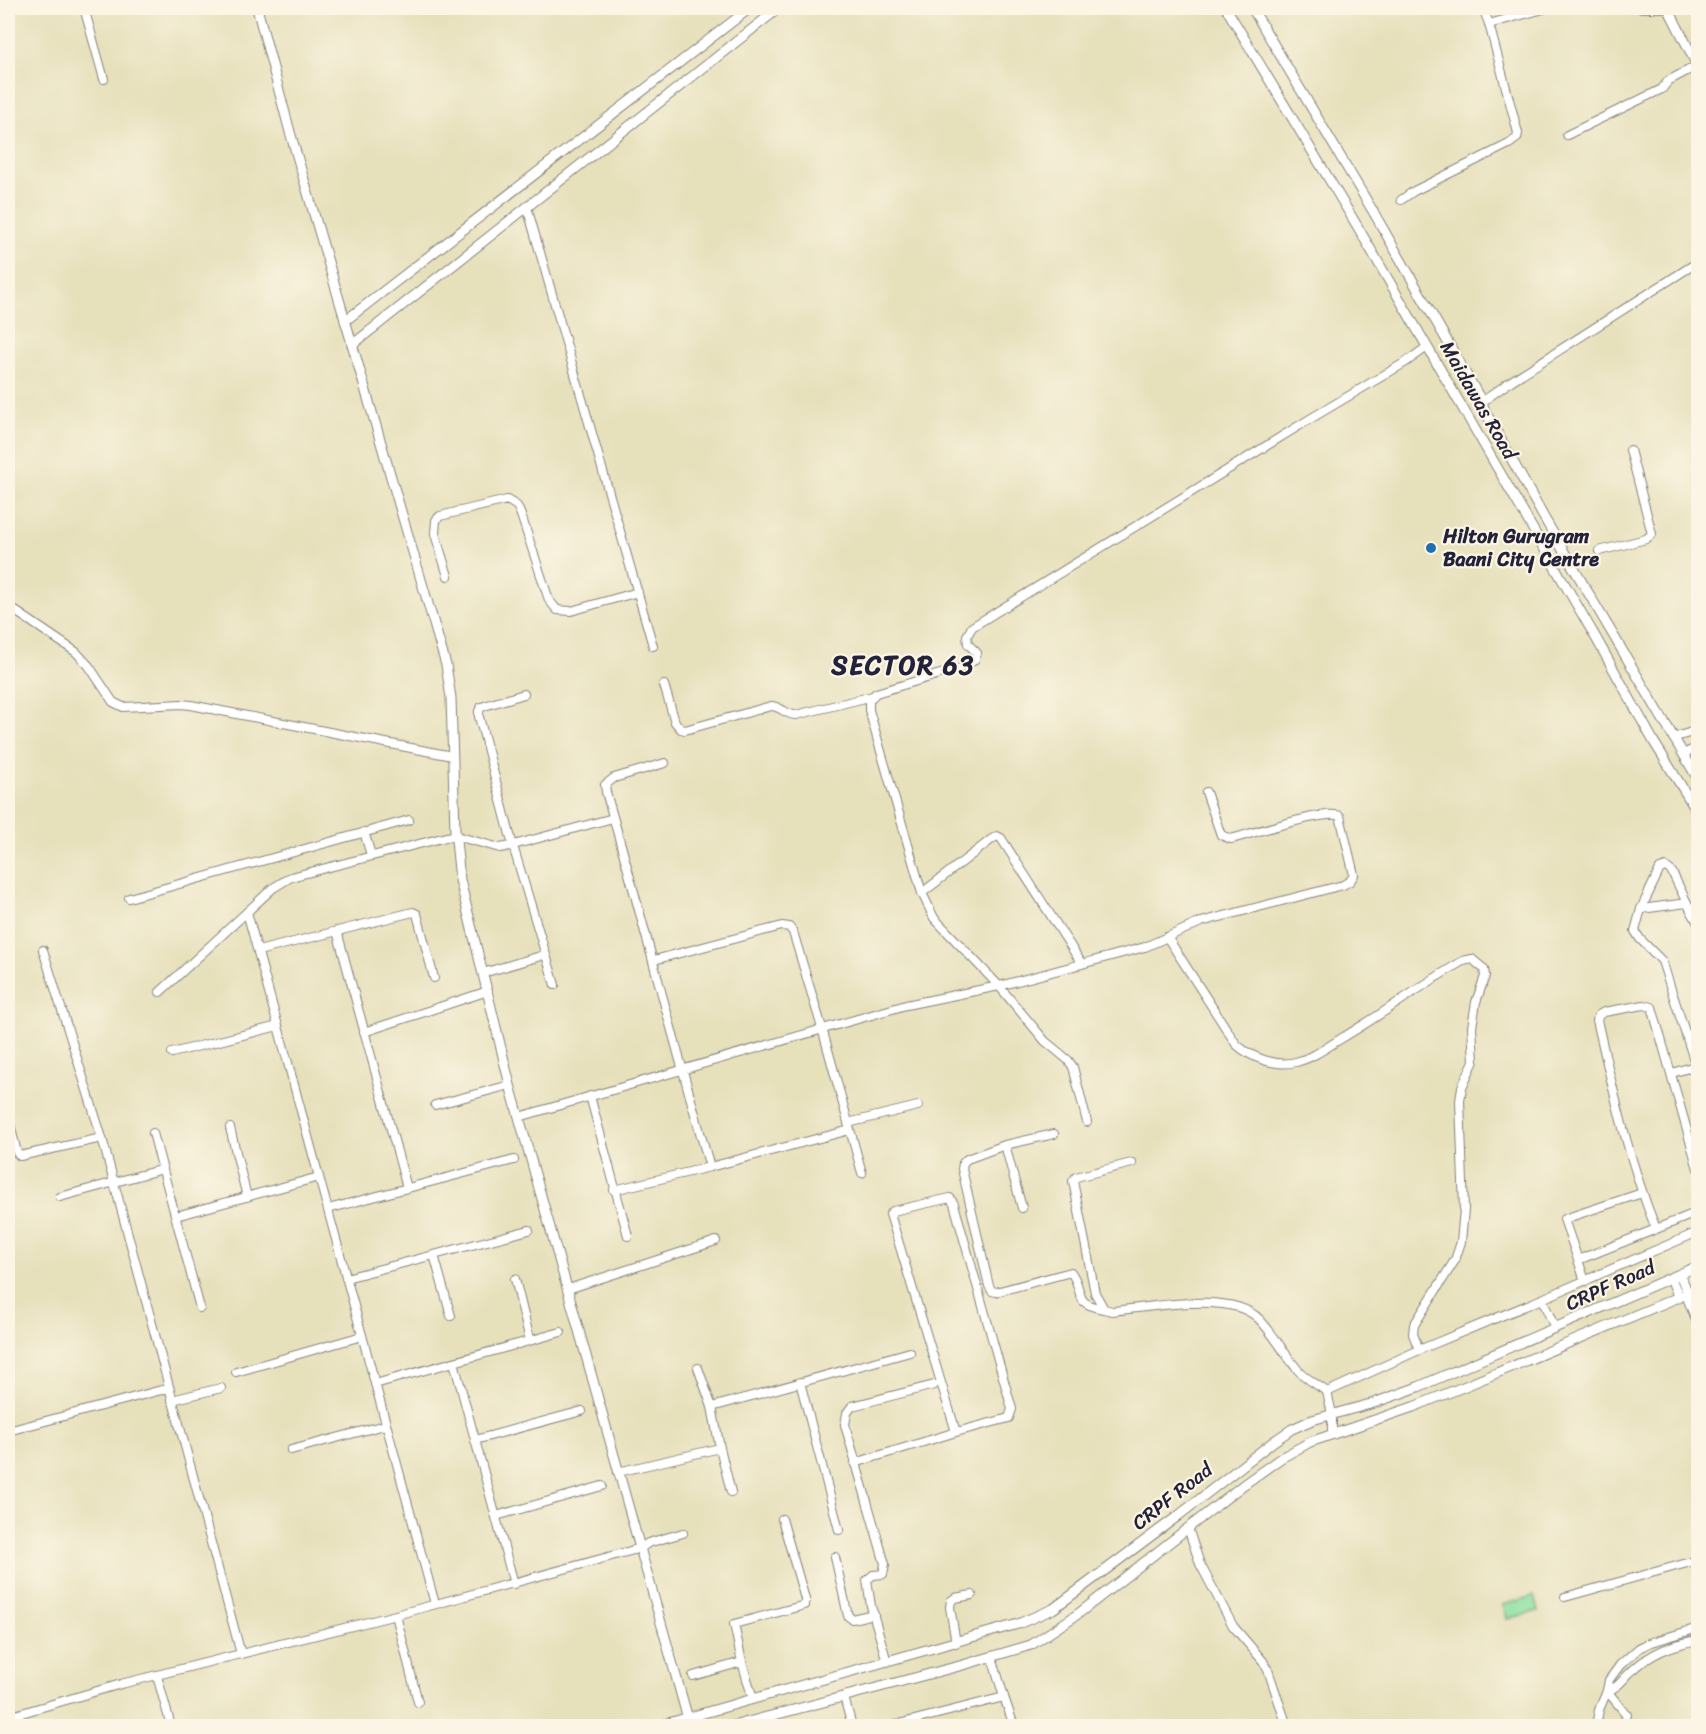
<svg xmlns="http://www.w3.org/2000/svg" width="1706" height="1734" viewBox="0 0 1706 1734" font-family="Sriracha,sans-serif">
<style>
.pitch{fill:#8ce0a1;stroke:#57816e;stroke-width:1.5}
.lines{fill:none;stroke-linecap:round;stroke-linejoin:round}
.minor-casing{stroke:#84817b;stroke-width:10}
.tertiary-casing{stroke:#84817b;stroke-width:11}
.minor{stroke:#fff;stroke-width:8}
.tertiary{stroke:#fff;stroke-width:9}
.poi-dot{fill:#1f6fb2;stroke:#fcf5e5;stroke-width:2}
.labels{text-anchor:middle;stroke-width:4.5;stroke-linejoin:round;paint-order:stroke}
.street-label{font-size:20px;fill:#22223b;stroke:#fcf5e5}
.poi-label{font-size:20px;font-weight:bold;fill:#22223b;stroke:#fcf5e5;text-anchor:start}
.district-label{font-size:26px;font-weight:bold;letter-spacing:1.5px;fill:#22223b;stroke:#fcf5e5}
</style>
<rect width="100%" height="100%" fill="#fcf5e5"/>
<filter id="ink" filterUnits="userSpaceOnUse"><feTurbulence type="fractalNoise" baseFrequency=".0167" numOctaves="2"/><feDisplacementMap in="SourceGraphic" scale="12" xChannelSelector="R" yChannelSelector="G"/><feConvolveMatrix kernelMatrix="1 2 1 2 8 2 1 2 1" color-interpolation-filters="sRGB"/></filter>
<filter id="wash" filterUnits="userSpaceOnUse"><feTurbulence type="fractalNoise" baseFrequency=".008" numOctaves="4" result="noise"/><feDisplacementMap in="SourceGraphic" scale="24" xChannelSelector="R" yChannelSelector="G"/><feGaussianBlur stdDeviation="1.35" result="paint"/><feColorMatrix in="noise" values="0 0 0 0 0 0 0 0 0 0 0 0 0 0 0 0 0 1.4 0 .05"/><feComposite in="paint" operator="in"/></filter>
<g filter="url(#wash)">
<rect width="100%" height="100%" fill="#e6e0bb"/>
<!-- pitch -->
<polygon class="pitch" points="1534,1596 1538,1611 1507,1619 1503,1605"/>
</g>
<g filter="url(#ink)">
<g class="lines">
<!-- minor casing -->
<g class="minor-casing">
<g id="minor">
<polyline points="84,8 104,79"/>
<polyline points="1483,8 1489,24 1547,8"/>
<polyline points="1641,8 1668,8"/>
<polyline points="1567,135 1662,89 1668,81 1698,65"/>
<polyline points="1401,200 1414,191 1509,144 1517,138 1518,133 1489,24"/>
<polyline points="527,207 653,646"/>
<polyline points="1482,402 1511,381 1698,262"/>
<polyline points="1599,551 1646,539 1652,534 1630,450"/>
<polyline points="448,576 435,534 436,520 440,516 507,500 517,506 521,515 549,600 557,610 571,611 638,592"/>
<polyline points="8,606 76,652 89,666 113,702 123,707 181,704 191,705 452,756"/>
<path d="M664,685L675,722L681,729L685,730L771,706C781,706 785,715 796,715L873,696"/>
<polyline points="524,694 481,707 479,711 479,717 513,846 555,985"/>
<polyline points="1673,738 1698,730"/>
<polyline points="1683,754 1698,747"/>
<path d="M665,763L614,778L605,785L606,792C642,917 674,1043 710,1167"/>
<polyline points="364,832 371,855"/>
<polyline points="922,893 992,839 997,836 1001,838 1082,964"/>
<polyline points="129,898 409,820"/>
<polyline points="1687,903 1672,872 1666,867 1660,869 1641,909 1635,931 1640,939 1662,961 1696,1066"/>
<polyline points="1641,909 1687,903 1698,923"/>
<polyline points="1691,910 1698,904"/>
<polyline points="247,912 435,1604"/>
<polyline points="337,931 407,1188"/>
<path d="M1167,937L1236,1044C1251,1058 1276,1067 1296,1062C1313,1058 1327,1047 1342,1038C1383,1014 1421,985 1463,961L1472,959L1484,969L1485,976L1476,1002L1472,1027L1474,1061L1462,1087L1460,1101L1464,1209L1461,1242L1455,1260L1414,1325L1413,1334L1419,1350L1542,1299L1555,1328"/>
<polyline points="43,950 102,1138 241,1654"/>
<polyline points="258,951 413,912 417,914 434,978"/>
<polyline points="654,960 782,926 789,927 793,932 822,1028 862,1173"/>
<polyline points="483,973 544,955"/>
<polyline points="160,992 273,888 291,877 446,837 456,836 500,848 506,847 613,818"/>
<polyline points="364,1032 488,991"/>
<polyline points="172,1053 278,1026"/>
<polyline points="1672,1073 1698,1065"/>
<polyline points="590,1096 628,1236"/>
<polyline points="435,1105 510,1085"/>
<polyline points="8,1116 17,1153 20,1156 102,1138"/>
<path d="M519,1117L906,1005L999,986L1145,947L1201,922L1343,885L1350,881L1354,875L1340,816C1325,809 1251,834 1231,839L1221,835L1206,792"/>
<polyline points="1087,1122 1073,1067 1068,1060 1045,1041 999,986 934,918 922,893 869,710 869,700 876,693 967,666 975,659 977,653 968,644 967,636 972,627 1310,419 1406,362 1427,347"/>
<polyline points="848,1123 918,1106"/>
<polyline points="230,1128 247,1197"/>
<polyline points="153,1133 200,1308"/>
<path d="M1054,1134L1005,1145L967,1159L963,1163L962,1169L989,1286L992,1291L996,1292L1071,1272C1086,1294 1071,1303 1104,1309"/>
<polyline points="1005,1145 1022,1208"/>
<path d="M1132,1163L1076,1177L1073,1181L1095,1293L1104,1309L1112,1311C1149,1308 1231,1290 1259,1319C1274,1334 1284,1354 1298,1370C1306,1379 1318,1385 1327,1392L1332,1414V1435"/>
<path d="M1698,1169L1652,1007L1644,1005L1604,1012L1599,1015L1597,1020C1613,1090 1629,1162 1656,1229L1698,1212"/>
<polyline points="614,1190 710,1167 850,1130"/>
<polyline points="1642,1193 1564,1219 1578,1260 1656,1229"/>
<polyline points="60,1197 163,1169"/>
<polyline points="328,1209 514,1160"/>
<polyline points="176,1216 319,1177"/>
<polyline points="434,1255 451,1316"/>
<polyline points="1578,1260 1585,1281"/>
<polyline points="346,1278 529,1230"/>
<polyline points="515,1279 530,1340"/>
<polyline points="568,1289 716,1241"/>
<polyline points="1686,1295 1698,1325"/>
<polyline points="1542,1299 1698,1232"/>
<polyline points="454,1362 514,1584"/>
<polyline points="698,1368 712,1407"/>
<polyline points="236,1372 362,1336"/>
<polyline points="800,1382 839,1530"/>
<polyline points="375,1384 561,1332"/>
<polyline points="1327,1392 1419,1350"/>
<polyline points="172,1400 221,1388"/>
<polyline points="8,1431 169,1388"/>
<polyline points="475,1440 582,1411"/>
<polyline points="720,1448 731,1492"/>
<polyline points="291,1450 385,1425"/>
<polyline points="855,1463 956,1432 1009,1418 1012,1409 954,1204 950,1198 893,1211 890,1214 956,1432"/>
<polyline points="618,1472 720,1448 712,1407 910,1352"/>
<polyline points="496,1516 602,1486"/>
<polyline points="1188,1528 1200,1564 1233,1626 1263,1661 1268,1670 1287,1726"/>
<polyline points="835,1557 848,1616 852,1619 874,1614"/>
<polyline points="1565,1597 1698,1560"/>
<polyline points="396,1615 418,1702"/>
<polyline points="956,1643 950,1607 951,1601 955,1598 972,1595"/>
<polyline points="887,1662 871,1606 867,1580 873,1575 883,1574 885,1564 845,1425 847,1413 852,1406 934,1385"/>
<polyline points="157,1676 171,1726"/>
<polyline points="693,1676 742,1662"/>
<path d="M1607,1691C1621,1686 1622,1679 1633,1670C1651,1653 1674,1644 1698,1640"/>
<polyline points="1607,1691 1627,1715 1623,1726"/>
<polyline points="844,1697 852,1726"/>
<polyline points="1004,1697 1014,1726"/>
<polyline points="753,1699 742,1662 734,1624 805,1605 805,1599 782,1519"/>
<polyline points="8,1717 121,1684 396,1615 641,1548 648,1543 683,1533"/>
<polyline points="891,1726 1004,1697 992,1657"/>
<polyline points="1596,1726 1599,1710 1607,1691 1609,1680 1620,1665 1639,1648 1649,1643 1698,1628"/>
</g>
</g>
<!-- tertiary casing -->
<g class="tertiary-casing">
<g id="tertiary">
<polyline points="257,8 290,132 446,665 451,698 455,830 460,880 510,1085 690,1726"/>
<polyline points="1226,8 1356,224 1596,638 1654,742 1698,813"/>
<polyline points="1252,8 1374,213 1482,402 1485,411 1543,516 1698,779"/>
<polyline points="1668,8 1698,67"/>
<polyline points="345,321 750,8"/>
<polyline points="352,345 779,8"/>
<polyline points="1680,1274 1688,1294"/>
<polyline points="1671,1278 1679,1298"/>
<polyline points="658,1726 1018,1624 1053,1609 1178,1516 1274,1441 1292,1429 1312,1420 1374,1403 1418,1387 1698,1266"/>
<polyline points="733,1726 963,1665 1031,1645 1078,1614 1243,1485 1281,1458 1310,1442 1413,1407 1463,1387 1698,1289"/>
</g>
</g>
<!-- minor -->
<use href="#minor" class="minor"/>
<!-- tertiary -->
<use href="#tertiary" class="tertiary"/>
</g>
</g>
<!-- markers -->
<circle class="poi-dot" cx="1431" cy="548" r="6"/>
<g class="labels">
<!-- street labels -->
<g class="street-label">
<text transform="translate(1479 400) rotate(60)" y="7">Maidawas Road</text>
<text transform="translate(1610 1285) rotate(-24)" y="7">CRPF Road</text>
<text transform="translate(1172 1496) rotate(-38)" y="7">CRPF Road</text>
</g>
<!-- poi labels -->
<g class="poi-label">
<text x="1443" y="543">Hilton Gurugram<tspan x="1443" dy="23">Baani City Centre</tspan></text>
</g>
<!-- district labels -->
<g class="district-label">
<text x="903" y="674">SECTOR 63</text>
</g>
</g>
<!-- margin -->
<rect width="1706" height="1734" fill="none" stroke="#fcf5e5" stroke-width="30"/>
</svg>
